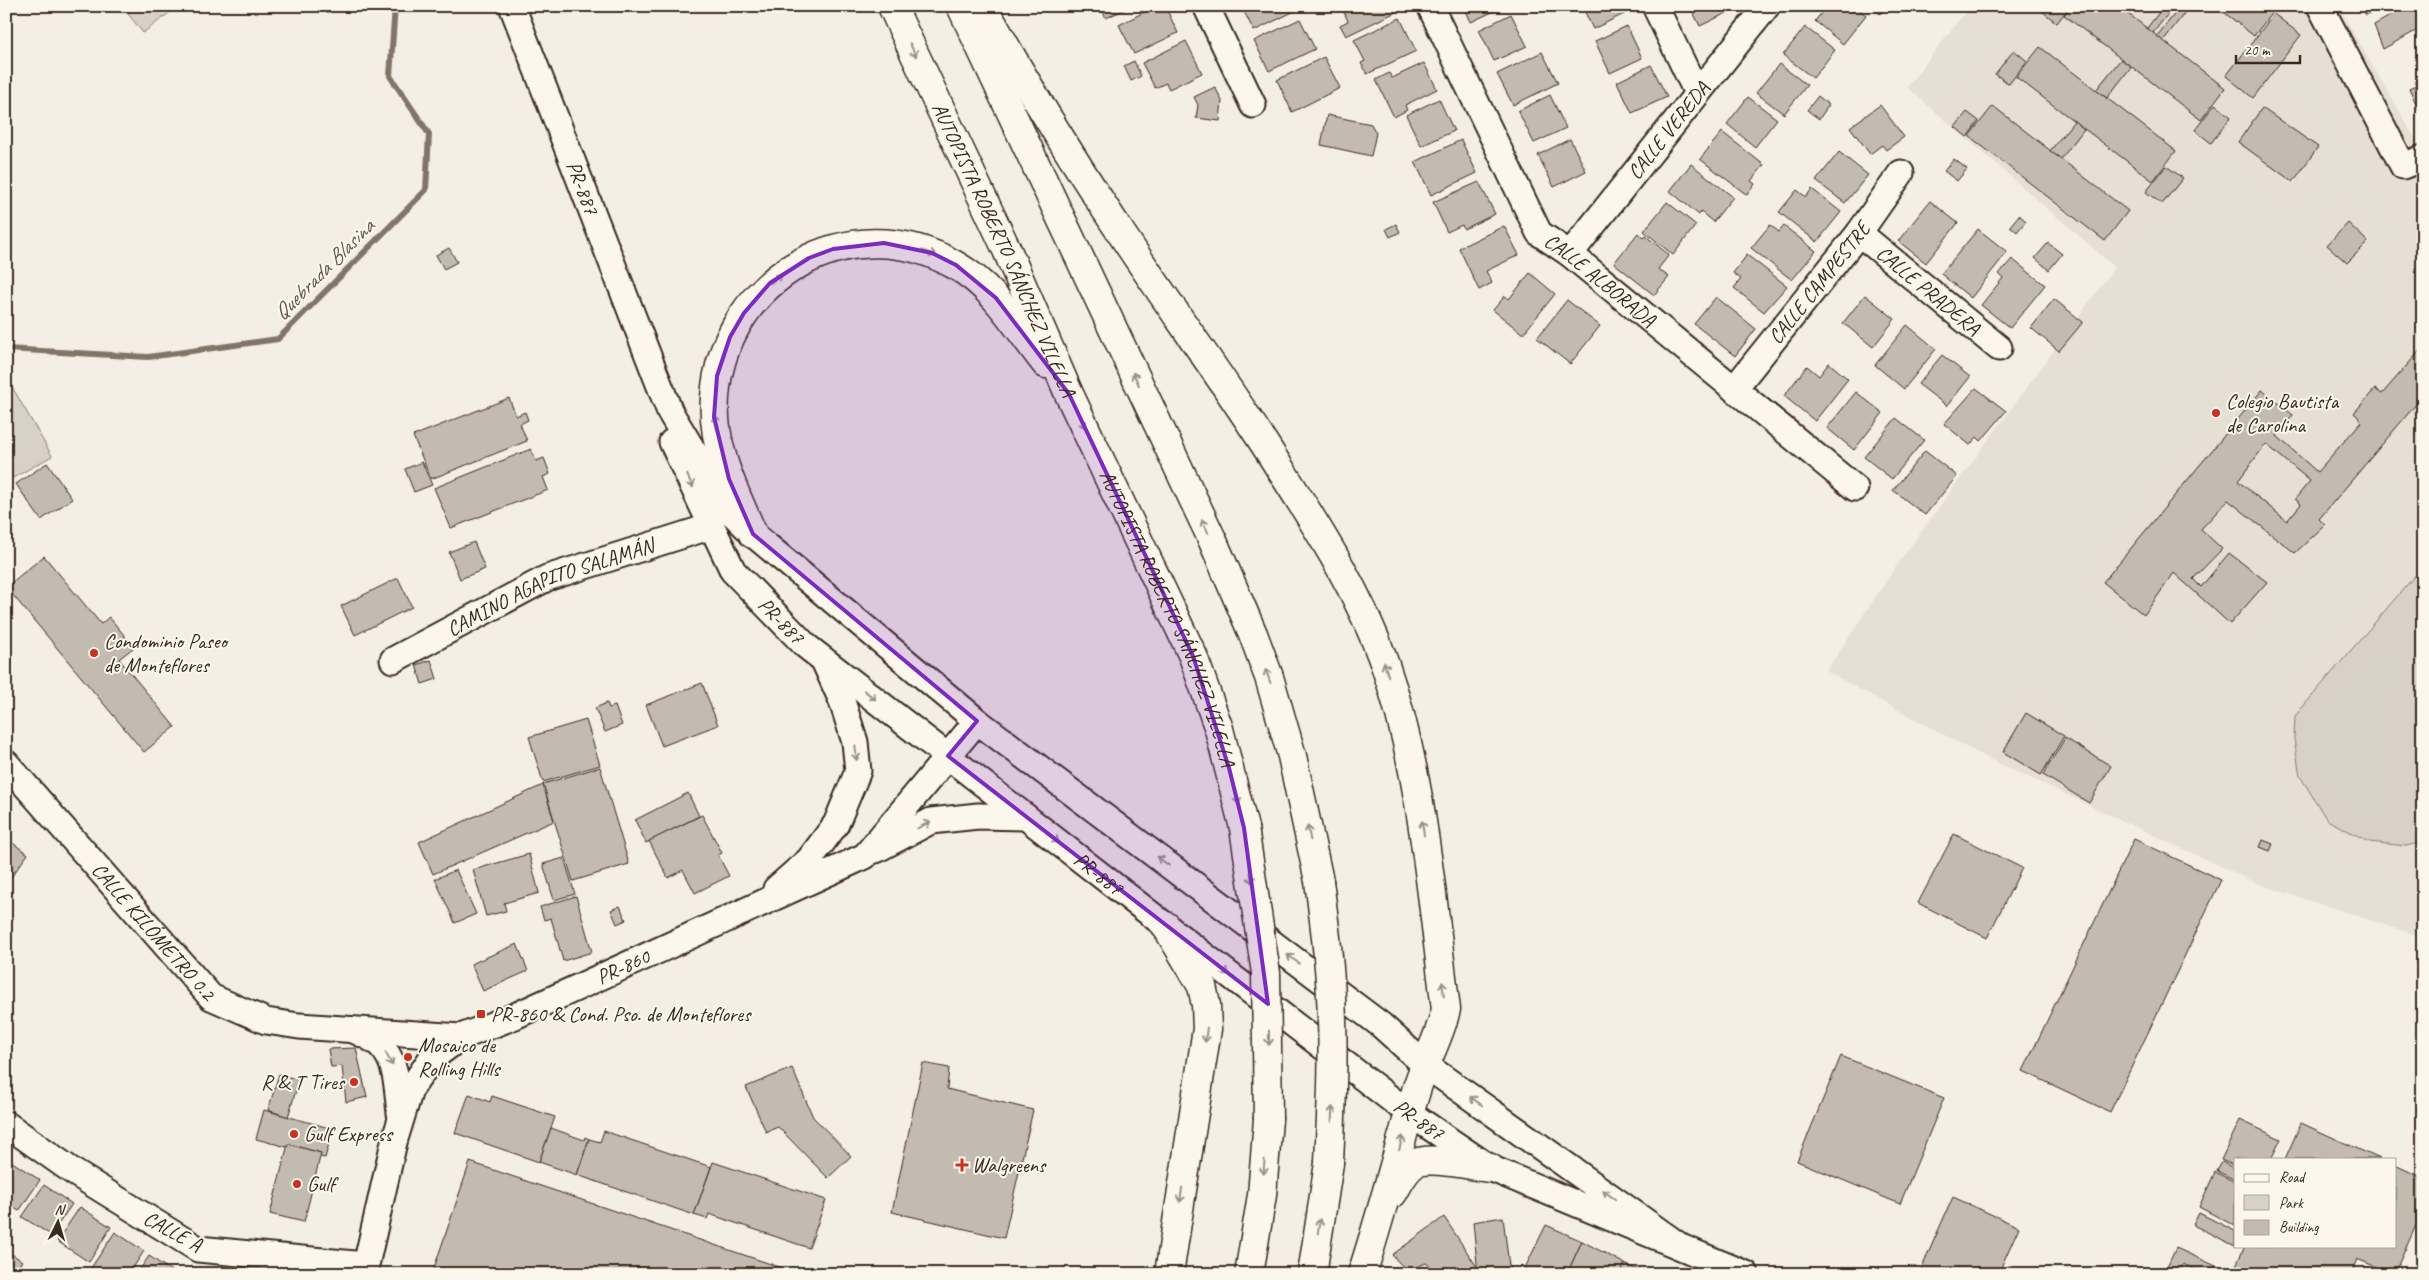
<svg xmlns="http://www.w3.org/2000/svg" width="2429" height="1280" viewBox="0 0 2429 1280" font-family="Caveat,sans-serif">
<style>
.built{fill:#e5dfd4}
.green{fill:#d8d1c6;stroke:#8a7e72}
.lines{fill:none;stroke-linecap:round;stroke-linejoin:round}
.stream{stroke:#817468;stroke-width:6}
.building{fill:#c3bbb0;stroke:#3b2a1e;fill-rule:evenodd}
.minor-casing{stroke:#3b2a1e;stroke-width:29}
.highway-casing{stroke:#3b2a1e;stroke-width:31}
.minor{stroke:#fbf7ec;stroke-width:25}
.highway{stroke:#fbf7ec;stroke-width:28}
.highway-bridge-casing{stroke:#3b2a1e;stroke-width:31;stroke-linecap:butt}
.highway-bridge{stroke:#fbf7ec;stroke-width:28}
.oneway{stroke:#9b9085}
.marked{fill:#7b2cbf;fill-opacity:0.2;stroke:#7b2cbf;stroke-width:4;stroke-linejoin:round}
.poi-dot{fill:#c8321e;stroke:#fbf7ec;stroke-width:2}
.labels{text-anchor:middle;stroke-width:4;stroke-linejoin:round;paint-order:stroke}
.street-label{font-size:21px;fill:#3b2a1e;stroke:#fbf7ec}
.poi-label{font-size:21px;fill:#3b2a1e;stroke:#fbf7ec;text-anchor:start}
.water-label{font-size:22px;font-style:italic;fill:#645549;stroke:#fbf7ec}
</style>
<rect width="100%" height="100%" fill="#f3efe4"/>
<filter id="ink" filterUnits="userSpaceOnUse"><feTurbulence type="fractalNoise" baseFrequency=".02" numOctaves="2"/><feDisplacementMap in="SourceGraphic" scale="10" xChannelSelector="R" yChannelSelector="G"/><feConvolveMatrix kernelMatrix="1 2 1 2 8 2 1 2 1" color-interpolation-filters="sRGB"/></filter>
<g filter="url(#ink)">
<!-- built -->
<polygon class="built" points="1970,6 2338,6 2415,138 2423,146 2423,937 2261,885 1983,756 1826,671 1902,558 2115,267 1907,87"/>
<!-- green -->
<g class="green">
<polygon points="122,6 176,6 177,7 143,33"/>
<polygon points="11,385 52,456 13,478 6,466 6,388"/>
<polygon points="2423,566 2423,842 2406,846 2370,842 2327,820 2300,776 2294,739 2295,716"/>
</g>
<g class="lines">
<!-- stream -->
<polyline class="stream" points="6,349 148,357 278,339 426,190 429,134 390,76 395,6"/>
</g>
<!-- building -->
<g class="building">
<polygon points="1104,6 1132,6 1106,18 1101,8"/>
<polygon points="1156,6 1165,6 1178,33 1134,54 1119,25"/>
<polygon points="1241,6 1305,6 1254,31"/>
<polygon points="1341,6 1396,6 1398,11 1346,36 1340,25 1348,21"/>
<polygon points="1464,6 1505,6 1471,22"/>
<polygon points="1582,6 1623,6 1626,13 1593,29"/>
<polygon points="1690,6 1731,6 1733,10 1700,26"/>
<polygon points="1827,6 1854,6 1866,15 1843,44 1815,21"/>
<polygon points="1870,6 1886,6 1880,14"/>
<polygon points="2048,6 2070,6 2057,23 2043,12"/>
<polygon points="2071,6 2118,6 2225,88 2201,120 2064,15"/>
<polygon points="2164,6 2174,6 2153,33 2147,28"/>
<polygon points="2181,6 2190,6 2163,41 2157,36"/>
<polygon points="2216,6 2277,6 2254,36"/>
<polygon points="2362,6 2383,6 2366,15"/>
<polygon points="2385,6 2413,6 2423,27 2383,49 2374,25 2390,16"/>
<polygon points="1511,14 1527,46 1494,61 1479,30"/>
<polygon points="2274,14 2301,35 2253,98 2226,76"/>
<polygon points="1400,18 1416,51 1367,74 1361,63 1365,61 1354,40"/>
<polygon points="1300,19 1315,49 1269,71 1254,41"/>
<polygon points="1627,26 1642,58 1610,73 1595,41"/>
<polygon points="1805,27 1835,50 1813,78 1783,55"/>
<polygon points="1186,41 1202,73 1169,89 1166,83 1155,88 1142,63"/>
<polygon points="2040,47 2176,151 2153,181 2016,77"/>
<polygon points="2014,50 2027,61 2009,84 1995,74"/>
<polygon points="1542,52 1558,83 1513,105 1497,74"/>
<polygon points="1324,57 1340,88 1292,112 1277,80"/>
<polygon points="2121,59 2131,67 2107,98 2096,90"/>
<polygon points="1134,61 1141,76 1131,81 1124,66"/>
<polygon points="1424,63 1437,89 1405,105 1407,110 1394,117 1376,80 1389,73 1392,78"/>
<polygon points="1779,64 1807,85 1784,114 1756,93"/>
<polygon points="1651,65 1667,97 1632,113 1617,82"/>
<polygon points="2423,82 2423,119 2409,88"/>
<polygon points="1215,87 1222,101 1220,121 1196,118 1198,105 1194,97"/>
<polygon points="1550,95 1566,128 1534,143 1518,111"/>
<polygon points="1818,96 1829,105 1819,119 1807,110"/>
<polygon points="1748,97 1777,119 1755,147 1727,124"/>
<polygon points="1439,99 1454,131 1421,146 1406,115"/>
<polygon points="2215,104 2231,117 2211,143 2195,130"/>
<polygon points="1880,105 1904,137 1886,150 1882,145 1870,154 1850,127"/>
<polygon points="1993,106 2128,211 2105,241 1969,136"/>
<polygon points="2262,108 2318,147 2293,182 2238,142"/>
<polygon points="1967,112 1979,121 1967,137 1955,127"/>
<polygon points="1327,115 1371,124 1376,133 1371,156 1321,145"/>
<polygon points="2074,121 2084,129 2061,159 2050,151"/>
<polygon points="1722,132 1764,165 1751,181 1755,184 1747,195 1700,159"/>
<polygon points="1570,139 1586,171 1554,187 1538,155"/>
<polygon points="1461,140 1477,173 1431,195 1415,162"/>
<polygon points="1839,152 1868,175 1845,203 1816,181"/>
<polygon points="1954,159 1967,169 1957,181 1944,171"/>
<polygon points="1691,164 1733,197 1713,222 1701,212 1699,215 1670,191"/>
<polygon points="2166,166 2183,178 2162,204 2146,192"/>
<polygon points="1479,182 1495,214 1464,229 1462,225 1447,232 1433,202"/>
<polygon points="1812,189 1841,212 1817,242 1779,212 1797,190 1806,197"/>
<polygon points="1930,201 1958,223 1926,263 1898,241"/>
<polygon points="1667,202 1696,225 1673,255 1644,231"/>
<polygon points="2019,215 2026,221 2017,232 2010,226"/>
<polygon points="2348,223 2368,242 2347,263 2327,245"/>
<polygon points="1396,224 1400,232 1390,237 1386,229"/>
<polygon points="1770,225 1779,232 1784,226 1816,251 1792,280 1751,248"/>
<polygon points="1504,226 1519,255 1486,271 1492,283 1479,290 1459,248"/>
<polygon points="1978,229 2007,252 1971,298 1941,274"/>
<polygon points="1638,233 1644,238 1646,236 1669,255 1658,269 1669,277 1654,295 1614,263"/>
<polygon points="2048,243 2062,254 2049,270 2035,258"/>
<polygon points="449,248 457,262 444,269 436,255"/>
<polygon points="1747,255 1787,286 1764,312 1734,288 1741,279 1733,273"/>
<polygon points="2012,259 2045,285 2010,328 1981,305 2003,278 1999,274"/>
<polygon points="1530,273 1555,294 1523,334 1493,310 1505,296 1509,299"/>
<polygon points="1865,295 1895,319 1873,347 1843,323"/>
<polygon points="1716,297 1756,329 1735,356 1694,324"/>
<polygon points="2054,299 2083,322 2059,351 2031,328"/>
<polygon points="1567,300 1600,326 1570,364 1537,338"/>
<polygon points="1907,325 1936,349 1904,389 1875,365"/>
<path d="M2423,347V396L2319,519L2325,525L2295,553L2228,500L2201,529L2222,549L2193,579L2201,587L2229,553L2267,582L2230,624L2174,573L2144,615L2103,582L2262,390L2293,415L2277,436L2317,472L2362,421L2354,413L2375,389L2382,394ZM2266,444L2310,481L2295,499L2301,504L2287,521L2238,481Z"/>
<polygon points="1942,355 1970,377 1947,406 1918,384"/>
<polygon points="1829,363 1848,379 1815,421 1784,396 1807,366 1819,376"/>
<polygon points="1976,388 2006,411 1981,441 1977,437 1970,445 1944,424"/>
<polygon points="1856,392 1883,413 1854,450 1827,428"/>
<polygon points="509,398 516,416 525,412 528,420 520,424 527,441 431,479 413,436"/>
<polygon points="1896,418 1924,440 1892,479 1864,457"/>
<polygon points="531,449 536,461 544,458 550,474 543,477 548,490 451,528 434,488"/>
<polygon points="1925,451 1957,476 1925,515 1893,490"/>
<polygon points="422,462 432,485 414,492 405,469"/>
<polygon points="47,463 72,499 41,520 16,484"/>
<polygon points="474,542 485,569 460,579 449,552"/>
<polygon points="44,556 101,624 109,617 134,647 119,659 175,727 144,752 6,587"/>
<polygon points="398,578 412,607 355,635 341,606"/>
<polygon points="431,660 437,679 422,684 416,665"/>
<polygon points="702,683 718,725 662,746 646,705"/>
<polygon points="607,703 609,708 615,706 622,725 605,732 595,708"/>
<polygon points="2026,713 2064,736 2041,775 2003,752"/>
<polygon points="586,720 600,765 543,782 529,737"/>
<polygon points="2065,738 2111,766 2089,803 2043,775"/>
<polygon points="600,767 629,864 573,881 543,784"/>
<polygon points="543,785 554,821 433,874 419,842"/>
<polygon points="688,793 699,816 646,843 635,820"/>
<polygon points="702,815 722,853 718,855 729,876 695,893 683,870 668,878 649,841"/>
<polygon points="1954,834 2022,868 1987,938 1918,903"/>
<polygon points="7,839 28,854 6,884 6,841"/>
<polygon points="2134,839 2221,880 2110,1112 2023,1071"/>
<polygon points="2263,840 2273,844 2270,851 2260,847"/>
<polygon points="529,854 539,893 504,903 506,911 486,916 473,870"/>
<polygon points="564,858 575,894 554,900 543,864"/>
<polygon points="456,870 476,914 455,923 435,879"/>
<polygon points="576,896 592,952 563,961 551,918 544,920 540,907"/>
<polygon points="620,906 626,920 617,924 611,910"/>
<polygon points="517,944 528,971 483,991 471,964"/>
<polygon points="356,1048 367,1097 346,1102 342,1066 331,1067 328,1049"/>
<polygon points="1841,1056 1944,1098 1900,1204 1797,1161"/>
<polygon points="923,1063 949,1068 947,1089 1033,1110 1004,1238 892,1212"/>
<polygon points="792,1068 813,1117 851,1156 828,1178 778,1127 766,1132 746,1087"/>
<polygon points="279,1074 299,1080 288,1117 268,1110"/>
<polygon points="469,1094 490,1102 492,1096 555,1117 539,1162 455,1133"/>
<polygon points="264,1110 333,1129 325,1158 320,1157 321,1153 288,1144 287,1147 256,1139"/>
<polygon points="2240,1120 2281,1139 2271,1159 2235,1159 2235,1166 2221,1160"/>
<polygon points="2301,1123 2380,1159 2285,1159"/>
<polygon points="551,1128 584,1140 585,1137 589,1139 577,1175 539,1162"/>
<polygon points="604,1131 711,1167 694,1215 577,1175 589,1139 600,1142"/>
<polygon points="288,1144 321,1153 304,1222 270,1214"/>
<polygon points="6,1158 40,1180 19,1211 6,1203"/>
<polygon points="470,1162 800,1274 432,1274"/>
<polygon points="713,1162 826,1200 809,1248 709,1214 707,1219 694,1215"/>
<polygon points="2222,1162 2235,1169 2235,1180 2217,1171"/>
<polygon points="2395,1165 2423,1178 2423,1210 2394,1274 2357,1259 2351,1274 2232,1274 2245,1246 2395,1246"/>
<polygon points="2215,1172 2235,1182 2235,1226 2199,1207"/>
<polygon points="44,1185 72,1204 51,1235 22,1217"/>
<polygon points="1953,1197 2019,1227 1998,1274 1919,1274"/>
<polygon points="80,1207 111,1227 89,1262 57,1241"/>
<polygon points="2199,1213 2235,1231 2235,1246 2193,1225"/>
<polygon points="1444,1217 1477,1267 1465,1274 1440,1274 1426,1263 1407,1271 1392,1255"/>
<polygon points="1503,1217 1510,1274 1478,1274 1473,1222"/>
<polygon points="1546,1225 1582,1241 1567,1274 1522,1274"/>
<polygon points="115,1232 144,1251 129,1274 87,1274"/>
<polygon points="1582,1241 1625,1264 1620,1274 1567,1274"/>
<polygon points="2176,1248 2227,1271 2226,1274 2204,1274 2183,1264 2179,1274 2164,1274"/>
<polygon points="6,1250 22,1261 14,1274 6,1274"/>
<polygon points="149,1256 176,1274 137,1274"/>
<polygon points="1625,1264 1646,1274 1620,1274"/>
<polygon points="222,1265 268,1269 267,1274 221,1274"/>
</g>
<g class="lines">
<!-- minor casing -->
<g class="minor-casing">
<g id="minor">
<path id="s1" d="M512,6L670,412L728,509L753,534L977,721L1381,1025L1424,1064L1677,1244"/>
<polyline points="1206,6 1253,105"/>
<path id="s2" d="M1430,6L1539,233L1570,254L1855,488"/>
<polyline points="1655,6 1697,93"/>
<polyline points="2320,6 2403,166 2423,158"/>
<path id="s3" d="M1859,233L1999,348"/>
<path id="s4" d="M1570,254L1767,6"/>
<path id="s5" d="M1734,389L1859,233L1901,173"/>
<path id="s6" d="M672,442L733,571L806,646L1166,926L1409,1113L1490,1168L1746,1274"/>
<path id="s7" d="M393,660L547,578L712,526"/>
<path id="s8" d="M6,763L211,997L266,1021L299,1026L461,1037"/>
<polyline points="876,850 931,821 978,816 1026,817"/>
<polyline points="776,889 809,860 836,824 858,771 855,742 842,701 825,663"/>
<path d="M354,1030C362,1034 372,1038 379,1044C398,1061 397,1090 400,1113"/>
<polyline points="6,1124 75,1173 198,1249 365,1265"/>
<path id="s9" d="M364,1274L394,1142L410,1090L431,1059L461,1037L515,1016L865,856L977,721"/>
</g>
</g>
<!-- highway casing -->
<g class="highway-casing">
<g id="highway">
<path id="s10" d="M892,6L1007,250L1069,394L1193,656L1219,729L1244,828"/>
<polyline points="961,6 1212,539 1253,634 1269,677 1292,756 1319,881"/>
<path d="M983,6C1027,87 1076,165 1127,242C1173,311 1222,378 1267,448C1311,518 1357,585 1385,665C1423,775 1431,894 1446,1009C1440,1037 1424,1063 1416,1091C1397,1152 1382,1213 1362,1274"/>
<path d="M753,534C734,491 711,445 715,397C723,279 850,204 955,265C996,288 1017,328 1046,364"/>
<polyline points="1166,926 1202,986 1206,1005 1207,1029 1169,1274"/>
<path d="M1393,1193C1399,1183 1405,1169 1416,1163C1432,1156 1472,1166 1490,1168"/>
<polyline points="1249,1274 1262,1195 1268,1119"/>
<polyline points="1312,1274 1329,1163"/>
</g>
</g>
<!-- minor -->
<use href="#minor" class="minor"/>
<!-- highway -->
<use href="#highway" class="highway"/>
<!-- highway-bridge casing -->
<g class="highway-bridge-casing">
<g id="highway-bridge">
<polyline points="1244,828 1266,973 1268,1119"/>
<path d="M1319,881C1325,927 1331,974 1332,1021C1334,1069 1331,1116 1329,1163"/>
</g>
</g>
<!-- highway-bridge -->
<use href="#highway-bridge" class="highway-bridge"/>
</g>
<!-- one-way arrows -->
<defs><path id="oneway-shaft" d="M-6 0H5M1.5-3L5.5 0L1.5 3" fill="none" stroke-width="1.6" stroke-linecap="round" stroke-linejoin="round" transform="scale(1.25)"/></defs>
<g class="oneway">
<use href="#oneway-shaft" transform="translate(913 50) rotate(65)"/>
<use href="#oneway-shaft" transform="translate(929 253) rotate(19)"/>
<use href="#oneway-shaft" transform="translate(776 279) rotate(-36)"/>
<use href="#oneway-shaft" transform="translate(1136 379) rotate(-115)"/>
<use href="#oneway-shaft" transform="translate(1082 421) rotate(65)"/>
<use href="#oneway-shaft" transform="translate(716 422) rotate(-98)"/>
<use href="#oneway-shaft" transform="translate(690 481) rotate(65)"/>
<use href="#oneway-shaft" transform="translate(1205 526) rotate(-115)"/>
<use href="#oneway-shaft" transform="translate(1386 669) rotate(-108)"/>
<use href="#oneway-shaft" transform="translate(1268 676) rotate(-109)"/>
<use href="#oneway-shaft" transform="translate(870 695) rotate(38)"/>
<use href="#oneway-shaft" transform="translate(856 753) rotate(85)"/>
<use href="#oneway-shaft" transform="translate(1237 797) rotate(76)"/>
<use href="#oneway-shaft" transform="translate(924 825) rotate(-27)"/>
<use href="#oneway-shaft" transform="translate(1423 828) rotate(-98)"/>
<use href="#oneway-shaft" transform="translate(1309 833) rotate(-101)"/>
<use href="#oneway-shaft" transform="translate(1053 838) rotate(38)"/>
<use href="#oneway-shaft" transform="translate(1163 861) rotate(-143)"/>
<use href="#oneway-shaft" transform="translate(1251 876) rotate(81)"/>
<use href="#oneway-shaft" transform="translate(1293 959) rotate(-143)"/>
<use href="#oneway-shaft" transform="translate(1223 970) rotate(38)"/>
<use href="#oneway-shaft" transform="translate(1443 989) rotate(-97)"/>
<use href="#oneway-shaft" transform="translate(1206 1035) rotate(97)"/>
<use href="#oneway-shaft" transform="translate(1269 1038) rotate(90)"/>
<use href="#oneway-shaft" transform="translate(389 1059) rotate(62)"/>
<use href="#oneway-shaft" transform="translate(1476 1101) rotate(-145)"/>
<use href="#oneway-shaft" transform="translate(1332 1114) rotate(-87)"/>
<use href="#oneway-shaft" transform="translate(1401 1143) rotate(-75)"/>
<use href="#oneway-shaft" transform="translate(1264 1167) rotate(94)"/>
<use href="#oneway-shaft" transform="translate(1181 1195) rotate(99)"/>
<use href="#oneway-shaft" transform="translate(1609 1195) rotate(-145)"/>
<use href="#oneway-shaft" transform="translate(1319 1226) rotate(-81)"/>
</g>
</g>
<!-- marked area -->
<path class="marked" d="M884,243L932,253L956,265L996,298L1069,394L1193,656L1229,768L1244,828L1268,1004L948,756L977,721L753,534L729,479L714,417L717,376L730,337L744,313L770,283L809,258L833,249Z"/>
<!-- markers -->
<g class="poi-dot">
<circle cx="2216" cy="413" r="5"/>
<circle cx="94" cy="653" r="5"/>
<rect x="476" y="1009" width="10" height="10" rx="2.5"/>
<circle cx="408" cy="1057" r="5"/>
<circle cx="354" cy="1082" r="5"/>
<circle cx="294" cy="1134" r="5"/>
<path d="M959.5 1157.5h5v5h5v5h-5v5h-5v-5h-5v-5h5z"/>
<circle cx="297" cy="1184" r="5"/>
</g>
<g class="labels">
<!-- street labels -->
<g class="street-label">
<text dy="7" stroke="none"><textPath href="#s4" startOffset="158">CALLE VEREDA</textPath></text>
<text dy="7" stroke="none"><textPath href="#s1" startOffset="195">PR-887</textPath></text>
<text dy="7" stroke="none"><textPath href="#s10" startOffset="268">AUTOPISTA ROBERTO SÁNCHEZ VILELLA</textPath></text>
<text dy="7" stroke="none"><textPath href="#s2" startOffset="329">CALLE ALBORADA</textPath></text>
<text dy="7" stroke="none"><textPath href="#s5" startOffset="136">CALLE CAMPESTRE</textPath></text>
<text dy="7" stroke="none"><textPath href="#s3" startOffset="90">CALLE PRADERA</textPath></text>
<text dy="7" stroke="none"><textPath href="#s7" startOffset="174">CAMINO AGAPITO SALAMÁN</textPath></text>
<text dy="7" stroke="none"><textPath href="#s10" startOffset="672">AUTOPISTA ROBERTO SÁNCHEZ VILELLA</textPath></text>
<text dy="7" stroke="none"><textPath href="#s6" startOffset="212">PR-887</textPath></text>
<text dy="7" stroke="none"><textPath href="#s6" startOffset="618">PR-887</textPath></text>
<text dy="7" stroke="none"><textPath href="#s8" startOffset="224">CALLE KILÓMETRO 0.2</textPath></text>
<text dy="7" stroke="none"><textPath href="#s9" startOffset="441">PR-860</textPath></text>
<text dy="7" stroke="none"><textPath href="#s6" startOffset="1022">PR-887</textPath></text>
<text transform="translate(173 1231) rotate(28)" y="7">CALLE A</text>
</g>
<!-- poi labels -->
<g class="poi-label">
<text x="2226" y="408">Colegio Bautista<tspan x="2226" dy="24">de Carolina</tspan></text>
<text x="104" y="648">Condominio Paseo<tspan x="104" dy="24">de Monteflores</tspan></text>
<text x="491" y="1021">PR-860 &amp; Cond. Pso. de Monteflores</text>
<text x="418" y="1052">Mosaico de<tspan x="418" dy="24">Rolling Hills</tspan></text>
<text x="344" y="1089" text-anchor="end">R &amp; T Tires</text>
<text x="304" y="1141">Gulf Express</text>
<text x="972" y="1172">Walgreens</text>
<text x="307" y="1191">Gulf</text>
</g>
<!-- water labels -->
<g class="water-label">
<text transform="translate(323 269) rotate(-45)" y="8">Quebrada Blasina</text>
</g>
</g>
<!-- margin -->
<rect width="2429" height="1280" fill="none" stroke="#fbf7ec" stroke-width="25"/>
<rect x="12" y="12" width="2404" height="1255" fill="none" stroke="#3b2a1e" stroke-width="2" filter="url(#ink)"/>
<!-- legend -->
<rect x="2234" y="1158" width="162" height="90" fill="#fbf7ec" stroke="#aea59a"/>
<rect x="2244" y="1174" width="25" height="8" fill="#fbf7ec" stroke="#aea59a"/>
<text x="2279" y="1182" font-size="15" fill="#3b2a1e">Road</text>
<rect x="2244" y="1195" width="25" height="15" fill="#d8d1c6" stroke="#aea59a"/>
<text x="2279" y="1208" font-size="15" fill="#3b2a1e">Park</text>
<rect x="2244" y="1220" width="25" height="15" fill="#c3bbb0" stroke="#aea59a"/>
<text x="2279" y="1232" font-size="15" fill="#3b2a1e">Building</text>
<!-- north arrow -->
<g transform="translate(58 1222) rotate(5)" stroke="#fbf7ec" stroke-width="4" paint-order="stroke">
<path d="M0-4L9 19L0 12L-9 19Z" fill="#3b2a1e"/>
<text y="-8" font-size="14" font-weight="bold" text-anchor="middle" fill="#3b2a1e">N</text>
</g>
<!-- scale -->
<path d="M2236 55v8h64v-8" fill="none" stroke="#3b2a1e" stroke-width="2.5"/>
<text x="2244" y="55" font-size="15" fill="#3b2a1e" stroke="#fbf7ec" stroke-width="4" paint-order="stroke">20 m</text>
</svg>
